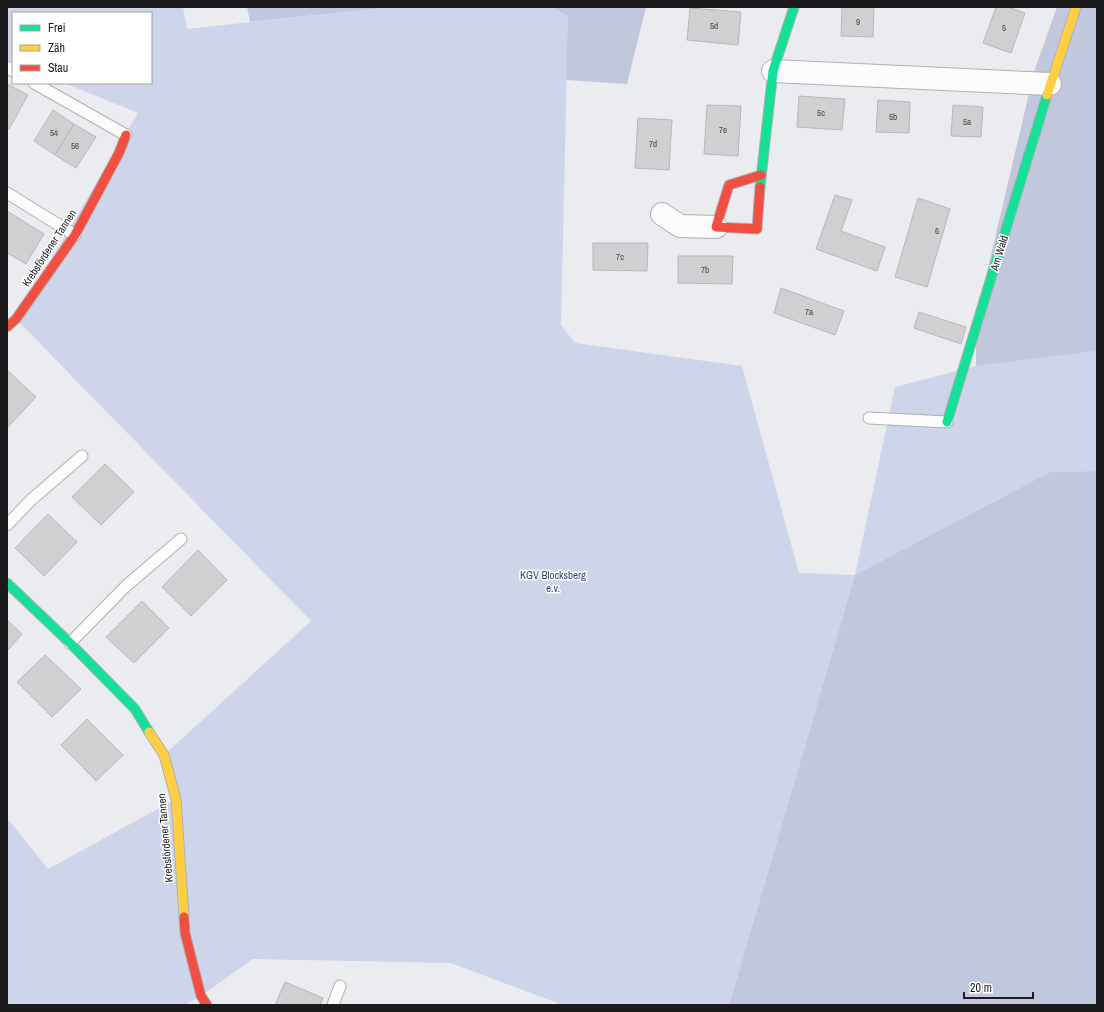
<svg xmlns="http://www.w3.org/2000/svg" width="1104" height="1012" viewBox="0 0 1104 1012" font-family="'Archivo Narrow',sans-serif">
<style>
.green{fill:#ced4ea}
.forest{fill:#c1c8dd}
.building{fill:#cfd0d2;stroke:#b6b8ba}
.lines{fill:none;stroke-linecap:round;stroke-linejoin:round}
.lane-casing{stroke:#afb0b2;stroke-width:13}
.street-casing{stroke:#afb0b2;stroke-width:24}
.fast-casing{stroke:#afb0b2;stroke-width:11}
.slow-casing{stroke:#afb0b2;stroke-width:11}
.jam-casing{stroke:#afb0b2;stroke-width:11}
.lane{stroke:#fcfcfd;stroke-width:11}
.street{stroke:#fcfcfd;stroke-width:22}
.fast{stroke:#16e098;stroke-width:9}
.slow{stroke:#ffcf43;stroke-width:9}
.jam{stroke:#f24e42;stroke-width:9}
.labels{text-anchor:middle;stroke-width:3;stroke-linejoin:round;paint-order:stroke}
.number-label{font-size:9px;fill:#48484a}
.street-label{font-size:11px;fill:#1b1b1d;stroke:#fff}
.park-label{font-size:11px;fill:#384274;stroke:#fff}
</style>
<rect width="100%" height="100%" fill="#eaecef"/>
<!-- green -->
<polygon class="green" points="7,7 183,7 187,29 392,7 552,7 568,16 561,325 575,343 742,366 799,573 855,575 895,387 976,366 1097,351 1097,471 1050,472 855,575 729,1005 563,1005 451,963 253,959 201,996 184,1005 7,1005 7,818 48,869 176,799 164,755 311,621 16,319 138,113 64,83 151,83 151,13 13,13 13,62 7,60"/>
<!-- forest -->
<g class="forest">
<polygon points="247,7 392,7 250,22"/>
<polygon points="552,7 646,7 627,84 566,80 568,16"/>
<polygon points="1057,7 1097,7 1097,351 976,366 976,319 1034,72"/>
<polygon points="1097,471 1097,1005 729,1005 855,575 1050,472"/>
</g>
<!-- building -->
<g class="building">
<polygon points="842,7 874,7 873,37 841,36"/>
<polygon points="996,7 1008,7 1025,13 1011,53 983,43"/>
<polygon points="690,8 741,12 738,45 687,40"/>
<polygon points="7,84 28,95 9,129 7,128"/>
<polygon points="799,96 845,99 842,130 797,127"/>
<polygon points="878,100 910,102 909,133 876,132"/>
<polygon points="707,105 741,106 738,156 704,154"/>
<polygon points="953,105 983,107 981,137 951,136"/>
<polygon points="53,110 74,124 55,155 34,141"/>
<polygon points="638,118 672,120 669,170 635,168"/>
<polygon points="74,124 96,137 76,168 55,155"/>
<polygon points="835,195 852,200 841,231 885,247 877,271 816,249"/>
<polygon points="918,198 950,209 927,287 895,277"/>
<polygon points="7,211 44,234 26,264 7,253"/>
<polygon points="593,243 648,243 647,271 593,270"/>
<polygon points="678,256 733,256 732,284 678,283"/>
<polygon points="781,288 844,311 835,335 774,313"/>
<polygon points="919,312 966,327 961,344 914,328"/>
<polygon points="8,371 36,397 7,428 7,372"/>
<polygon points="105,464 134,492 101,525 72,497"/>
<polygon points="48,514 77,542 44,576 15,548"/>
<polygon points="198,550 227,580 191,616 162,587"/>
<polygon points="142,601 169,628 134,663 106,637"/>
<polygon points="7,620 22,634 7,651"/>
<polygon points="45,655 81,689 52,717 17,682"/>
<polygon points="87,719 123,755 96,781 61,745"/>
<polygon points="285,982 323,998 320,1005 275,1005"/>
</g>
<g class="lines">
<!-- lane casing -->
<g class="lane-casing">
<g id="lane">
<polyline points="7,67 13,71"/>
<polyline points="34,83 126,135"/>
<polyline points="7,193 75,235"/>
<polyline points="869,418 947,422"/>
<polyline points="7,525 31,500 82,456"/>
<polyline points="70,643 126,586 181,539"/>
<polyline points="333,1005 340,986"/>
</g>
</g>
<!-- street casing -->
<g class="street-casing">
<g id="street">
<polyline points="773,71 1050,84"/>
<polyline points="662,214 680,226 716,227"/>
</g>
</g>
<!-- fast casing -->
<g class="fast-casing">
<g id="fast">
<polyline points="760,187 773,71 794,7"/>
<polyline points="947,422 1047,95"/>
<polyline points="7,583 70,643 135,709 149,732"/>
</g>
</g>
<!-- slow casing -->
<g class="slow-casing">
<g id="slow">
<polyline points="1047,95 1076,7"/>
<polyline points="149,732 164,755 176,799 184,917"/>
</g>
</g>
<!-- jam casing -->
<g class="jam-casing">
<g id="jam">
<polyline points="760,187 757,229 716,227 729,185 761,175"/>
<polyline points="7,327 16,319 75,235 119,153 126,135"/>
<polyline points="184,917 185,933 201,996 207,1005"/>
</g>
</g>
<!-- lane -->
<use href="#lane" class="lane"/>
<!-- street -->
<use href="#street" class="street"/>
<!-- fast -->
<use href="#fast" class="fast"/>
<!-- slow -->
<use href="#slow" class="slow"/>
<!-- jam -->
<use href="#jam" class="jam"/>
</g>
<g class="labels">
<!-- number labels -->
<g class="number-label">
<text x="858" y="25">9</text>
<text x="714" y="29">5d</text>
<text x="1004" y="31">5</text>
<text x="821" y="116">5c</text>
<text x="893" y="120">5b</text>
<text x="967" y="125">5a</text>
<text x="723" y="133">7e</text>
<text x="54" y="136">54</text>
<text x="653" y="147">7d</text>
<text x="75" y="149">56</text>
<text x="937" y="234">6</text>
<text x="620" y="260">7c</text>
<text x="705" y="273">7b</text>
<text x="809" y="315">7a</text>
</g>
<!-- street labels -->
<g class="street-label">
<text transform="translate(49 248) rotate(-57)" y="4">Krebsfördener Tannen</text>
<text transform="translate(999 253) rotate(-73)" y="4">Am Wald</text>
<text transform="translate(165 838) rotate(-95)" y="4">Krebsfördener Tannen</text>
</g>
<!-- park labels -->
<g class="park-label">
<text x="553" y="579">KGV Blocksberg<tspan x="553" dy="13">e.v.</tspan></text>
</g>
</g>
<!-- border -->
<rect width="1104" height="1012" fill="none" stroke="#1b1b1d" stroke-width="16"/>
<!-- legend -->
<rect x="12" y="12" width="140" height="72" fill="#ffffff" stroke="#a4a4a5"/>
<rect x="20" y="25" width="20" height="6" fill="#16e098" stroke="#a4a4a5"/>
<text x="48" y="32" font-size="12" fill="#1b1b1d">Frei</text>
<rect x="20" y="45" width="20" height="6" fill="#ffcf43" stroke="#a4a4a5"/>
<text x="48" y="52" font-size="12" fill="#1b1b1d">Zäh</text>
<rect x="20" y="65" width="20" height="6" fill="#f24e42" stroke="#a4a4a5"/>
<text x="48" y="72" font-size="12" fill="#1b1b1d">Stau</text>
<!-- scale -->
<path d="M964 992v6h69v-6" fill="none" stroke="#1b1b1d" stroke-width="2"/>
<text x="970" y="992" font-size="12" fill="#1b1b1d" stroke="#ffffff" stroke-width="3" paint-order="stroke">20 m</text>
</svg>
